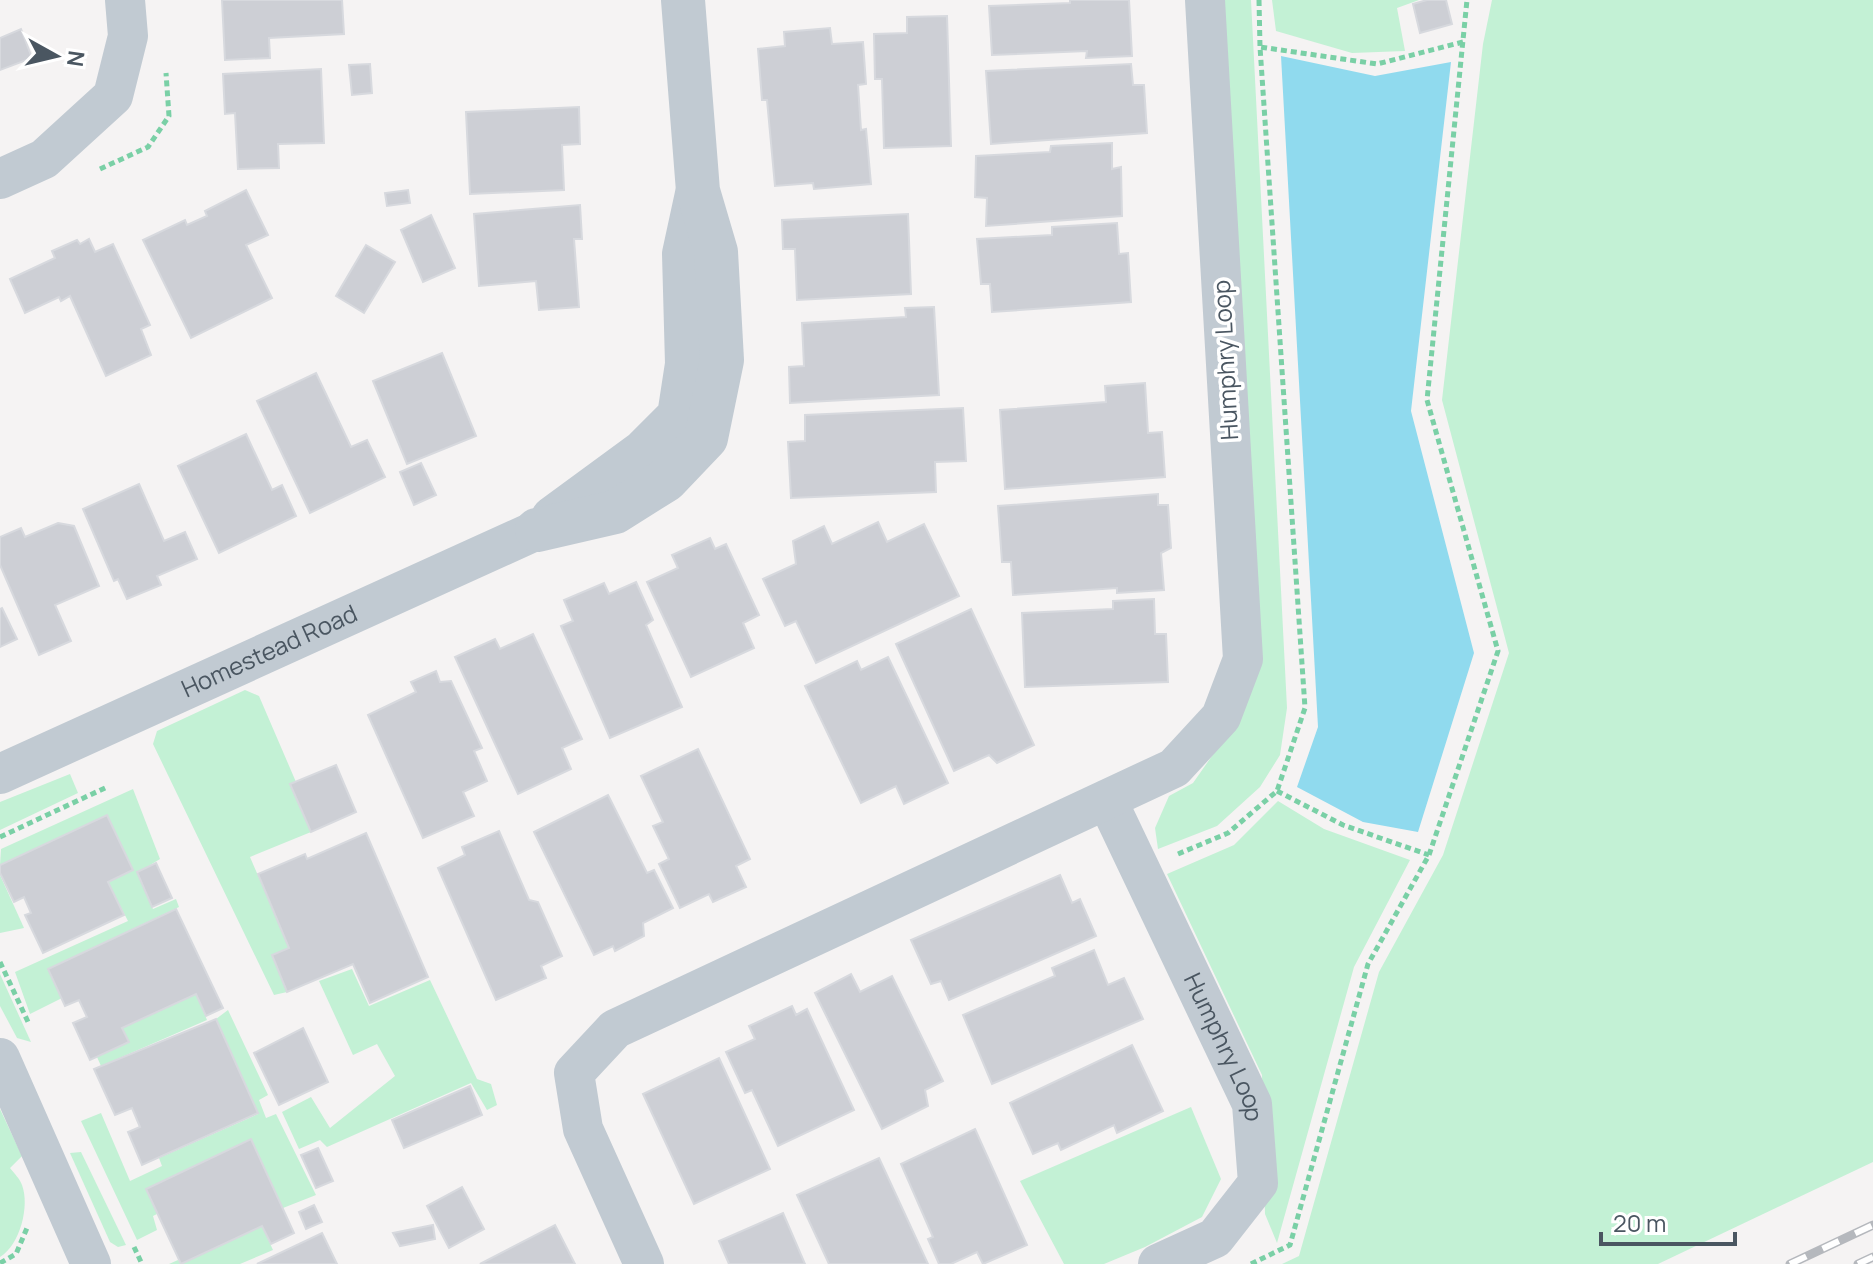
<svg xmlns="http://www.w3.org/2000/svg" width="1873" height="1264" viewBox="0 0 1873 1264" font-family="Manrope,sans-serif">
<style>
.green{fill:#c3f1d5}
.water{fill:#90daee}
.building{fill:#cdcfd5;stroke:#d7d9de;stroke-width:2}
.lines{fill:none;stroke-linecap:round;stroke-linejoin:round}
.path{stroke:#7ad0a6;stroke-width:5;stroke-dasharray:6 4;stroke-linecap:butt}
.minor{stroke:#c1cad2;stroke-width:40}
.tertiary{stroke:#c1cad2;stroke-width:44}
.rail-casing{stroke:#b5b8bd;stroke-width:9}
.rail{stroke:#fff;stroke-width:6;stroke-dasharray:18;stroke-linecap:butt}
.labels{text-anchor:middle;stroke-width:7;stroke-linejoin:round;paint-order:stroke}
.street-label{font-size:24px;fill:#4a5661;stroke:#fff}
</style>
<rect width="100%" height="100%" fill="#f5f3f3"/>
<!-- green -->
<g class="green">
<polygon points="1218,0 1251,0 1287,708 1280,755 1260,787 1217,826 1158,849 1155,828 1169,796 1193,783 1226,736"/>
<polygon points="1272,0 1419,0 1397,8 1405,51 1352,53 1276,31"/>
<polygon points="1492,0 1873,0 1873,1162 1658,1264 1282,1264 1299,1256 1379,972 1443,855 1509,653 1442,400 1483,44"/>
<polygon points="245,690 259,696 296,782 290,784 311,832 250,857 289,948 272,956 287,992 274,995 153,744 157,731"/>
<polygon points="70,774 78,793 0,830 0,802"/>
<polygon points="133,789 160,859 137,873 153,909 176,899 179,907 48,969 62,998 30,1014 15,972 128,921 108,882 132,870 0,865 1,849"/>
<polygon points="1278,801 1324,829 1410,860 1354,967 1277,1243 1265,1214 1262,1075 1167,874 1234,845"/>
<polygon points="0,875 24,928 0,933"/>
<polygon points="352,969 369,1006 430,980 477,1079 491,1084 497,1105 487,1110 471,1083 327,1147 320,1140 299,1149 282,1112 311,1097 330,1128 395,1076 377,1044 353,1055 319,981"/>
<polygon points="0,974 31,1042 17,1038 0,1006"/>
<polygon points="196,994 207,1020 101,1066 97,1057 128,1042 122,1028"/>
<polygon points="228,1010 268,1095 259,1100 266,1118 276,1114 316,1195 283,1208 250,1140 146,1189 157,1214 153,1216 157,1230 137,1240 81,1121 101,1113 130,1181 162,1166 159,1158 258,1114 216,1019"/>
<polygon points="1191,1107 1221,1179 1202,1217 1145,1247 1104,1264 1064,1264 1020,1181"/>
<path d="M0,1109L22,1156L10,1168C14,1173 20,1179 22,1185C30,1206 20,1245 0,1257Z"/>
<polygon points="81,1152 126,1245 118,1247 110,1242 70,1153"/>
<polygon points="262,1226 273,1250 240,1264 169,1264 178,1260 181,1264"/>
</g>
<!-- water -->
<polygon class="water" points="1281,56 1375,76 1451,62 1411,411 1474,653 1418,832 1363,822 1297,787 1318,727"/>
<!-- building -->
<g class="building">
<polygon points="222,0 342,0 344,34 269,38 270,58 225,60"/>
<polygon points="1070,0 1129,0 1132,56 1086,58 1087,51 992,55 989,6 1070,3"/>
<polygon points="1427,0 1446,0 1452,24 1420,33 1413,4"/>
<polygon points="947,16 951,146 884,148 882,79 875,79 874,34 907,33 907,17"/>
<polygon points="830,28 832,44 863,42 866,84 858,85 861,130 866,129 871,184 814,189 813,183 775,186 767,100 762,100 758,49 785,46 784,32"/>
<polygon points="21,29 32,58 0,70 0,38"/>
<polygon points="370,64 372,93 352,95 349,65"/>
<polygon points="1131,64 1133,85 1144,85 1147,133 991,144 986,71"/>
<polygon points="321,69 324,143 278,144 279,168 238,169 235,113 225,114 223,74"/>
<polygon points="579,107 580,144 562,145 564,190 470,194 466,112"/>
<polygon points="1112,143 1112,169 1121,167 1122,216 986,226 987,198 975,197 976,156 1050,152 1051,146"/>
<polygon points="246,190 268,235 246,245 272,298 191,338 143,240 185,220 187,225 207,216 205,211"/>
<polygon points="408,190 410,203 387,206 385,193"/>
<polygon points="580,205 582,239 574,239 579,307 539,310 536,281 479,286 474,214"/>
<polygon points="908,214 911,294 797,300 795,249 783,249 782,220"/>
<polygon points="431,215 455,268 423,282 401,230"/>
<polygon points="1117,223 1119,254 1128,253 1131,302 992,312 990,284 981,284 977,239 1052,235 1052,227"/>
<polygon points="89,239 95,252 113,244 150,325 141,329 151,355 106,376 70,296 61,301 59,297 25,313 10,279 55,258 52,251 77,240 80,244"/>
<polygon points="366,245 395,262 364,313 336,296"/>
<polygon points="934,307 939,395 790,403 789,367 804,366 802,323 906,317 905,308"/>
<polygon points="442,353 476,436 407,464 373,381"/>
<polygon points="316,373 351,447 367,440 385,477 310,513 257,401"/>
<polygon points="1145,383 1148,433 1162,432 1165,477 1005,489 1000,410 1106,402 1105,386"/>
<polygon points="963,408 966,461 935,462 936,492 791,498 788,442 805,441 805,415"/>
<polygon points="246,434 272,490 282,485 296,516 219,553 178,466"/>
<polygon points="421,463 436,495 414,505 400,472"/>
<polygon points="139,484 164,541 185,532 197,559 157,576 161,585 127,599 118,579 114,581 83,509"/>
<polygon points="1158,494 1158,505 1168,505 1171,548 1161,553 1164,590 1117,593 1117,588 1013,595 1011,562 1002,562 998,506"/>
<polygon points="878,522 887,542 924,524 959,596 816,663 796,621 785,626 763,579 796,564 793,541 824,526 832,544"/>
<polygon points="58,523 74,526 99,586 55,605 71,641 39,655 0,565 0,537 21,528 25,537"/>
<polygon points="710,538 715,549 726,544 759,615 743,623 754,648 691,677 647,582 678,568 672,555"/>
<polygon points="636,582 653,620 646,625 682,707 610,738 561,626 573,621 564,600 604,583 609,594"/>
<polygon points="1154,599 1155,634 1166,634 1168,682 1025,687 1022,613 1113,609 1113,601"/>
<polygon points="2,608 17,639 0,647 0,609"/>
<polygon points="971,609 1034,745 997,763 989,755 954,771 896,644"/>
<polygon points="533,634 582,739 562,748 571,769 518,794 455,657 495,639 500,649"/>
<polygon points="888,657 948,783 904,804 896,786 861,803 805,686 857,661 861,670"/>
<polygon points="436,671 440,682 451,681 482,748 474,751 487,781 463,792 474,816 423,838 368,715 416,692 411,682"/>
<polygon points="698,749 750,859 736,866 746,887 713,902 709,894 680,908 659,864 669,859 653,826 663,822 641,776"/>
<polygon points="336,765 356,812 311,832 290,784"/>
<polygon points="608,795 647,873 654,870 673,908 643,923 644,936 615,951 613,946 594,955 534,832"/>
<polygon points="107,815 133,870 108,882 124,915 43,953 25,915 31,913 24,897 14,902 0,873 0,865"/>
<polygon points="499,831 529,900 538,902 562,956 541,966 546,978 496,1000 438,868 465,855 462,847"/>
<polygon points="366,833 428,977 370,1003 353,964 287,992 272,955 289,948 258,874 305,854 307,859"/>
<polygon points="156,863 172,898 152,907 137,872"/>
<polygon points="1060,875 1072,903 1080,899 1096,936 949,1000 941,981 931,984 911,940"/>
<polygon points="176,909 223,1008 206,1016 196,994 122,1028 129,1042 90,1060 73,1023 87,1017 79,1000 65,1006 48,969"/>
<polygon points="1094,950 1108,985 1124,978 1143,1019 992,1084 963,1015 1055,976 1052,968"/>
<polygon points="851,974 860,992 892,976 943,1081 925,1090 928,1106 882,1129 815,993"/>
<polygon points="792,1006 796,1015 807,1009 854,1110 778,1146 752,1090 745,1093 726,1052 755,1039 749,1026"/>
<polygon points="216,1019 258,1113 142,1165 128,1132 140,1127 132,1108 115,1115 94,1069"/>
<polygon points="303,1028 328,1082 279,1105 254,1053"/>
<polygon points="1132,1045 1163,1111 1117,1133 1114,1125 1061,1150 1058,1143 1033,1154 1010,1103"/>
<polygon points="719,1058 770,1169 694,1204 643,1094"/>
<polygon points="470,1086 482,1115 404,1148 392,1120"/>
<polygon points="975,1129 1027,1245 983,1264 977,1252 951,1264 939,1264 928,1239 933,1237 901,1164"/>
<polygon points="251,1139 294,1233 271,1244 262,1226 181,1264 146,1189"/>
<polygon points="318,1148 333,1181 316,1188 301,1155"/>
<polygon points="879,1158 928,1264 829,1264 797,1195"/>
<polygon points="462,1187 484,1229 449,1248 427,1206"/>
<polygon points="314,1205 322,1222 306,1229 299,1212"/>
<polygon points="783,1213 805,1264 729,1264 719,1241"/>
<polygon points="433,1225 435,1239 400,1246 393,1233"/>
<polygon points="555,1225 575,1264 480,1264"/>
<polygon points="322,1233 337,1264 257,1264"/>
</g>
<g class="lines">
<!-- path -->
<g class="path">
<polyline points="1259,0 1260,47"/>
<polyline points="100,169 148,147 169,116 166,73"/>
<polyline points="1277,791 1343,825 1429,855"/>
<polyline points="0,837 107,787"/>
<polyline points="1178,854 1228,833 1277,791 1305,708 1260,47 1377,64 1463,42"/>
<polyline points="0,962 29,1024"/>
<polyline points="134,1247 142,1264"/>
<polyline points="0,1263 16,1254 27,1228"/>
<polyline points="1251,1264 1290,1245 1368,964 1429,855 1498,651 1427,400 1467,0"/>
</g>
<!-- minor -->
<g class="minor">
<polyline points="0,179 44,159 113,96 128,36 125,0"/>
<path id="s1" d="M0,774L537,530"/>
<path id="s2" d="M1107,800L1252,1104L1258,1183L1215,1238L1158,1264"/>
<polyline points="0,1058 91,1264"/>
<polyline points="644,1264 583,1129 574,1073 615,1029 1174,768 1221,717 1243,659 1205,0"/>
</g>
<!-- tertiary -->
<g class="tertiary">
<polyline points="553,518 643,452 679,416 687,364 684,254 697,194"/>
<polyline points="537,530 615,512 666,480 706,438 722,360 716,252 698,191 683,0"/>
</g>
<!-- rail casing -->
<g class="rail-casing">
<g id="rail">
<polyline points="1790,1264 1873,1225"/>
<polyline points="1858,1264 1873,1257"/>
</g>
</g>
<!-- rail -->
<use href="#rail" class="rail"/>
</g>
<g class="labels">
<!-- street labels -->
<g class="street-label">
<text transform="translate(1226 360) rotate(-93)" y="8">Humphry Loop</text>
<text dy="8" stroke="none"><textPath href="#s1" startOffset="296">Homestead Road</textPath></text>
<text dy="8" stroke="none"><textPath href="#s2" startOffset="274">Humphry Loop</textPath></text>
</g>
</g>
<!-- north arrow -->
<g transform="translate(56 56) rotate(98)" stroke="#ffffff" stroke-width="6" paint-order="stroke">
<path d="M0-6L14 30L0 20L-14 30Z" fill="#4a5661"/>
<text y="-12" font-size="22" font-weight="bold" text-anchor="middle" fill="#4a5661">N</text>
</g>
<!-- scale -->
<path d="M1601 1232v12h134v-12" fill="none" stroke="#4a5661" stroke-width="4"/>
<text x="1613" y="1232" font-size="24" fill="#4a5661" stroke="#ffffff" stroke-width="6" paint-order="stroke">20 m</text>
</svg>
